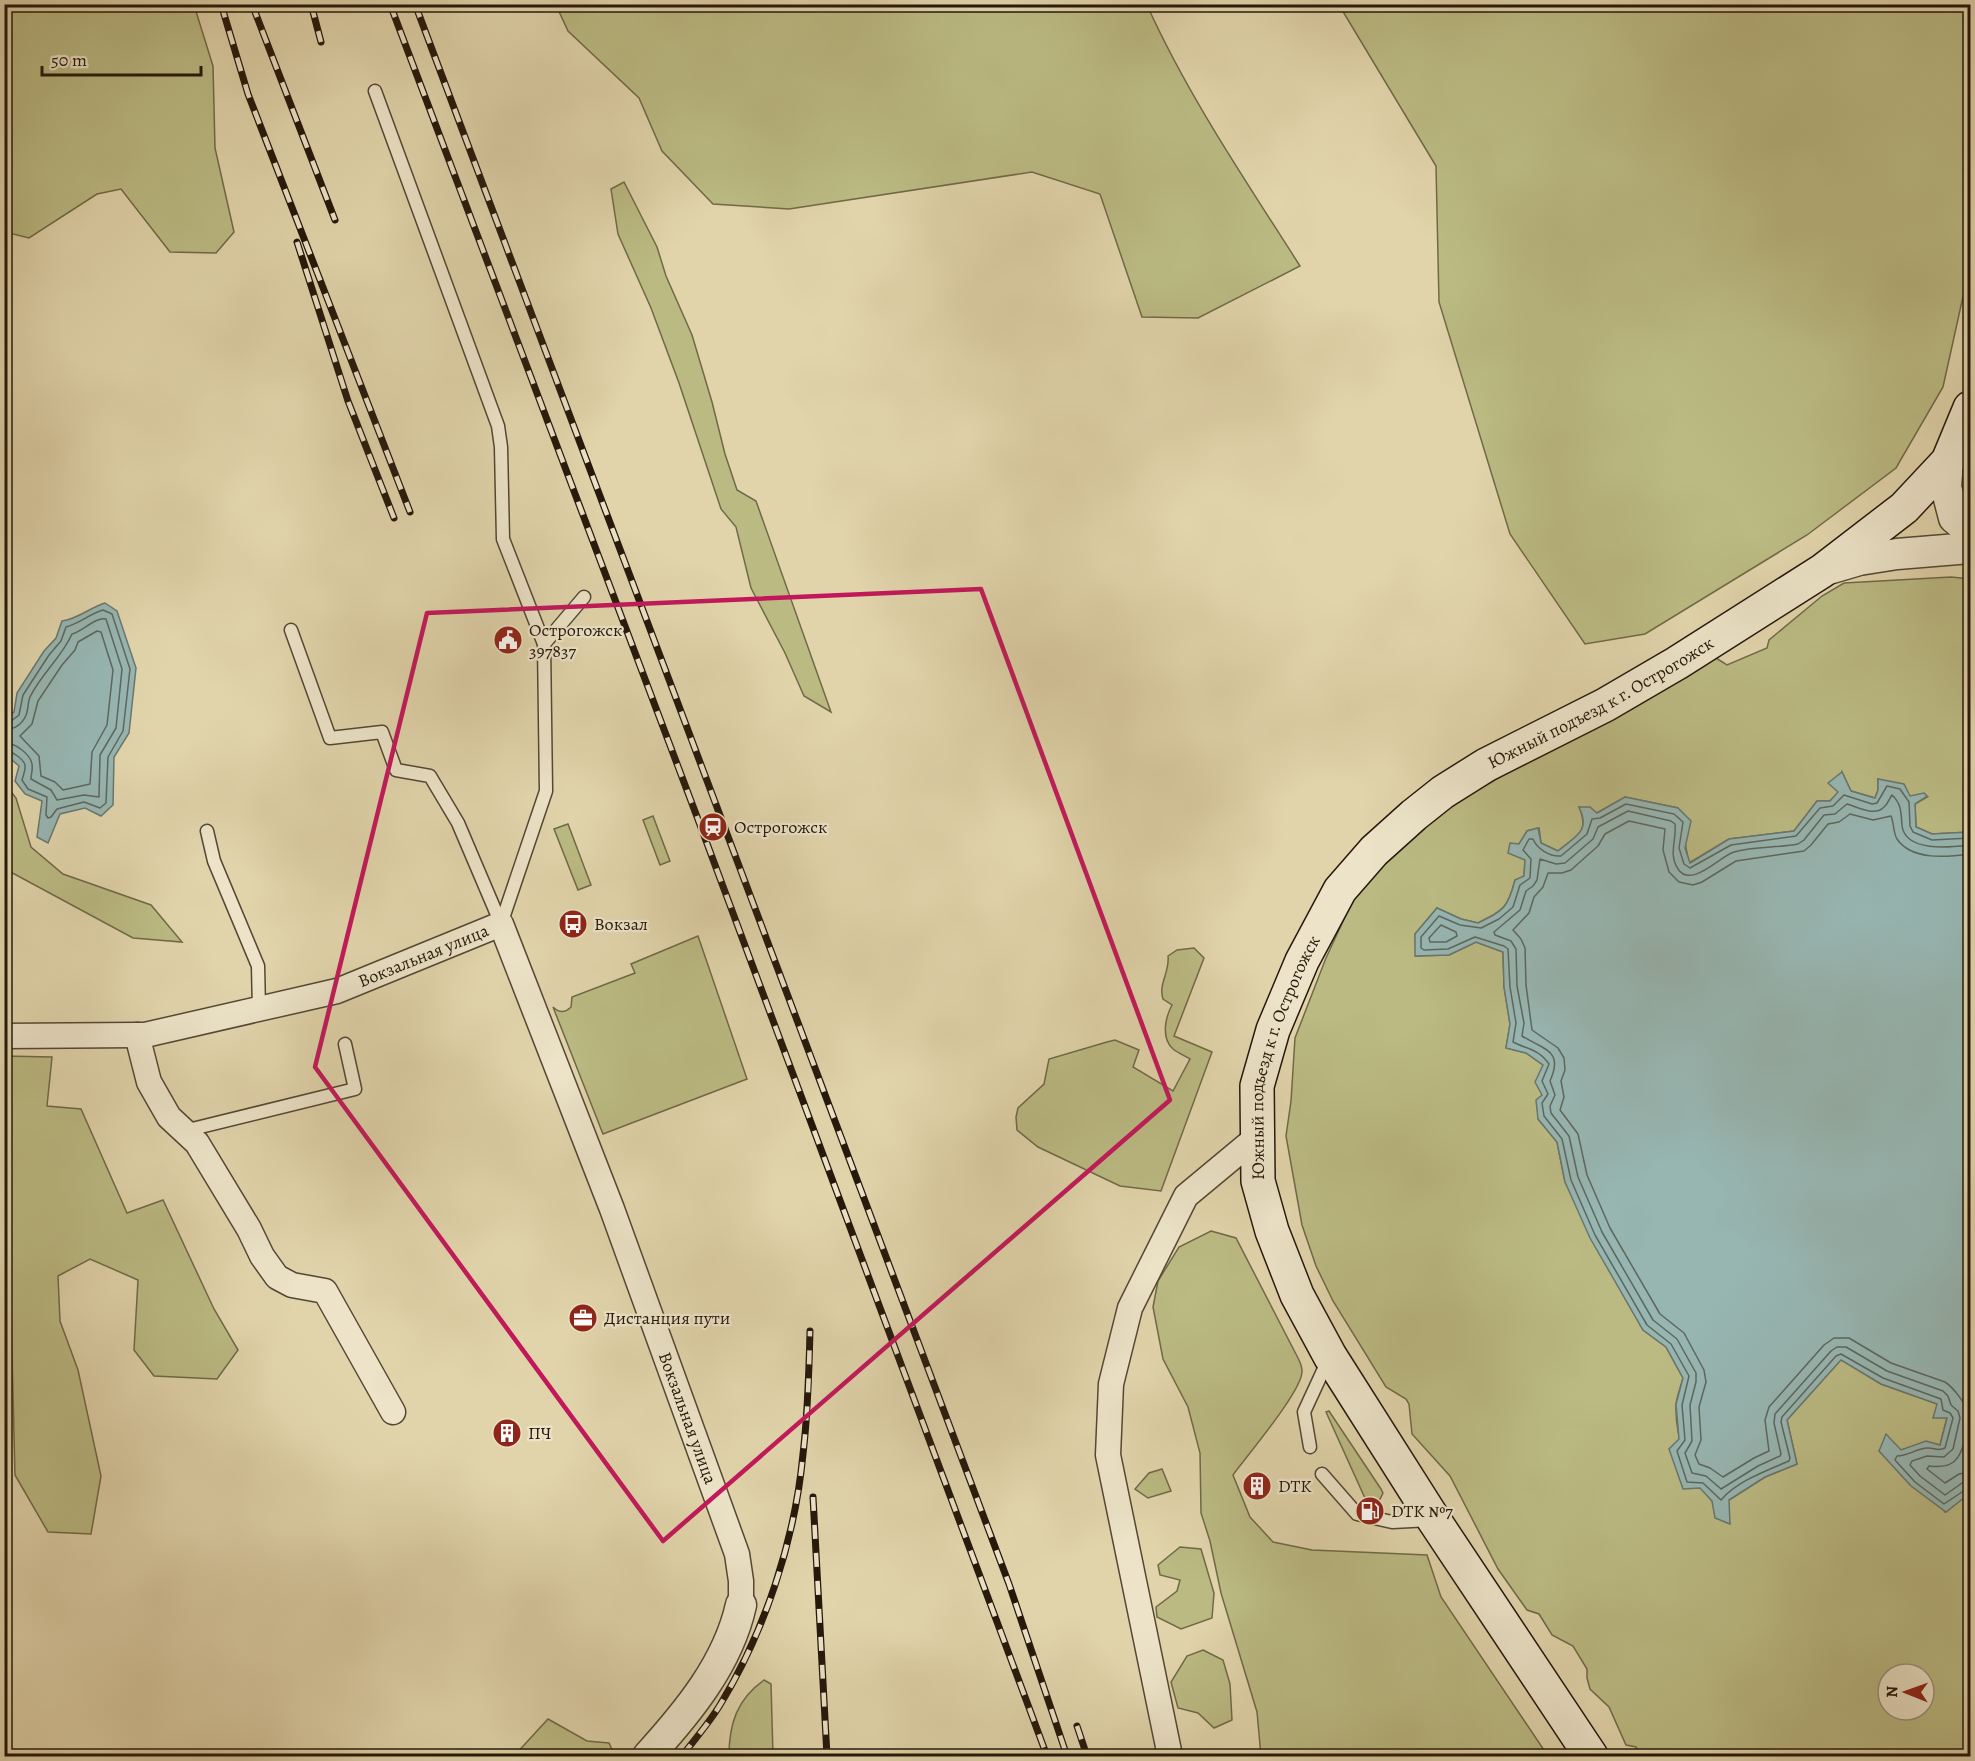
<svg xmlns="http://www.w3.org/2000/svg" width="1975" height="1761" viewBox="0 0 1975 1761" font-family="Alegreya,serif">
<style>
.green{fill:#bbba83;stroke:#706947;stroke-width:1.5;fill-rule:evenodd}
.water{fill:#97b6b2;stroke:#69776f;stroke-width:1.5}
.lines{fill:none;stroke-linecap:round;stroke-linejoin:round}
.shore{stroke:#5e675e;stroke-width:1.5}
.service-casing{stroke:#544733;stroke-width:15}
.minor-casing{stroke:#544733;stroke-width:27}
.tertiary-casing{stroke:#544733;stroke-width:33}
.secondary-casing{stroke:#25180b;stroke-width:36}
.service{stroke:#ece3c8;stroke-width:12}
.minor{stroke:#ece3c8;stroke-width:24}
.tertiary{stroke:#ece3c8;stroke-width:30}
.secondary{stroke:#ece3c8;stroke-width:33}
.rail-casing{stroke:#25180b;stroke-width:7}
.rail{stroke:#ece3c8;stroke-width:4.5;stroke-dasharray:14;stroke-linecap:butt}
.marked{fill:none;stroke:#c2185b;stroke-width:4.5;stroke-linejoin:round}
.labels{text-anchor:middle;stroke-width:4.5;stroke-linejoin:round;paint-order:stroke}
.poi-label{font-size:18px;fill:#25180b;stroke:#ece3c8;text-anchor:start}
.street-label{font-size:18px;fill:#25180b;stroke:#ece3c8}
</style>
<rect width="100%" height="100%" fill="#e1d4ab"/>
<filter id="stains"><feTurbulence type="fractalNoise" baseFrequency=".00333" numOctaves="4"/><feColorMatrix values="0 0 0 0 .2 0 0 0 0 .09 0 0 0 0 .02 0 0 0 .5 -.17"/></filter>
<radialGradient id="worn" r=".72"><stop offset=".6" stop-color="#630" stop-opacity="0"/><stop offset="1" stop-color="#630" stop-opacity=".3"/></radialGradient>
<!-- green -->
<g class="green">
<polygon points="5,4 194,5 213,66 215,148 234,232 216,253 170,252 121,189 97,194 29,238 5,232"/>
<path d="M556,5H1147C1188,96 1246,181 1300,266L1198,318L1142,317L1100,194L1032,172L789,209L713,204L662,151L639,98L568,31Z"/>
<polygon points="1339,5 1970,5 1970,265 1943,387 1896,468 1807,535 1645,634 1585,644 1510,534 1439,302 1436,166"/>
<polygon points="624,182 657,247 666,276 692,335 712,402 725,454 737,490 756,501 831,712 804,696 785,653 751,588 736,527 721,509 679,383 651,308 618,234 611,189"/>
<path d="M1951,577L1970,579V832L1932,834L1916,827L1915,804L1927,797L1910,796L1878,779V790L1875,798L1851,791L1842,772L1839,792L1830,801H1817L1794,831L1729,839L1689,863L1678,808L1625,797L1597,813L1579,807C1590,833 1577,835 1558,851L1541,843L1539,828L1527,831L1519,844L1525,860L1524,877L1515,880C1508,908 1504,910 1478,923L1461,919L1437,908L1415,934L1416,956L1449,955L1476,942L1503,952L1504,987L1510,1024L1506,1048L1526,1053L1543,1065L1542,1095L1538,1119L1557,1142L1565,1182L1621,1291L1643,1330L1666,1347L1683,1378C1681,1387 1676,1397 1676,1406C1675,1439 1690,1477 1712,1501L1729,1500L1765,1477L1797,1464L1787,1420L1841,1359L1881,1384L1938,1404L1947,1418L1940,1445L1913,1447L1901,1450L1945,1512L1970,1493V1756H1640L1636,1747L1626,1745L1609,1707L1590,1689L1587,1678V1669L1573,1646L1552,1635L1539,1614L1527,1610L1498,1569L1450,1476L1412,1434L1409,1404L1406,1399L1386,1387L1333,1301L1316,1266L1302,1225L1286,1136L1291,1101L1295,1038L1326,958L1357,891L1427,819L1514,769L1627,711L1716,658L1727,665L1767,648L1769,640L1822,596L1844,583ZM1888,1674H1924V1710H1888Z"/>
<polygon points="5,784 16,798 31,847 63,874 151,905 182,942 133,938 5,869"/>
<polygon points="653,816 670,861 660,865 643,820"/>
<polygon points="568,824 591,885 578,890 554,829"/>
<path d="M698,936L747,1079L603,1134L553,1007C559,1013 565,1013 571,1007L572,997L635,973L631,964Z"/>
<path d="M1194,948L1204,958L1174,1036L1212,1052L1161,1191L1120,1186L1038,1147L1017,1130L1016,1117L1018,1108L1044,1084L1049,1059L1107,1042L1115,1040L1139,1050L1133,1067L1173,1091L1190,1059C1185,1056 1178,1053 1173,1049C1161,1038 1165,1018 1172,1005L1163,999C1158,984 1170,972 1168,956L1177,950Z"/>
<polygon points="4,1056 52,1057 47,1106 81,1109 127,1213 163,1200 214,1309 238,1350 217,1379 154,1376 134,1350 138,1280 90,1259 58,1276 60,1321 78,1370 101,1476 91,1534 48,1532 15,1475 11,1315 4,1315"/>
<path d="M1211,1231L1236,1238L1298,1358C1300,1362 1302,1367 1302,1371C1303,1390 1246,1457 1233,1475L1250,1517L1273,1542L1312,1550L1427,1555L1441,1597L1548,1756H1261L1257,1712L1221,1593L1210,1541L1201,1513L1200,1453L1188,1407L1163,1359L1153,1307L1158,1281L1179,1247Z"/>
<polygon points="1329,1411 1381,1489 1383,1493 1379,1501 1371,1503 1364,1496 1326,1412"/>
<polygon points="1162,1469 1171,1491 1148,1498 1135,1489 1149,1473"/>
<polygon points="1180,1547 1201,1549 1214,1593 1212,1618 1181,1629 1157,1617 1156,1607 1177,1591 1180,1580 1160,1575 1158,1565"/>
<polygon points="1203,1650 1223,1660 1230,1684 1232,1720 1214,1728 1198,1713 1178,1708 1171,1682 1187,1656"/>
<path d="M764,1680L771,1684L773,1756H729C729,1724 737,1699 764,1680Z"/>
<polygon points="548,1719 587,1741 609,1743 615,1756 514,1756"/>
</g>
<!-- water -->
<g class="water">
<path d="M105,603L117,611L136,668L129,733L114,757L113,805L101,816L85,808L60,814L48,843L37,837L42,801L25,794L15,781L19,766L5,754L6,717L14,712L17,693L44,651L56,638L62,621C78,619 89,608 105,603Z"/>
<path d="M1842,772L1851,791L1875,798L1878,790V779L1904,784L1910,796L1924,793L1927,796L1915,804L1916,827L1932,834L1970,832V1493L1946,1512L1911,1486L1879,1451L1886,1434L1901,1450L1926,1441L1940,1445L1947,1418H1933L1937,1404L1881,1384L1841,1360L1787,1420L1797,1464L1765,1477L1729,1500L1730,1524L1715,1518L1712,1501L1700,1488L1683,1489L1669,1449L1679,1439L1676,1404L1683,1378L1666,1347L1643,1330L1590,1238L1565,1182L1557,1142L1538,1119L1536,1100L1542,1095L1535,1082L1543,1065L1526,1053L1506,1048L1510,1024L1504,987L1503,952L1476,942L1449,955L1415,956V934L1437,908L1461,919L1478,923C1504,910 1508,908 1515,880L1524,876L1525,860L1508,853L1510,843L1519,844L1527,831L1538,828L1541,843L1558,851C1576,836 1591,831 1579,807H1590L1597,813L1625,797L1678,808L1691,821L1685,848L1690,863L1729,839L1794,831L1817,801H1830L1838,792L1828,783Z"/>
</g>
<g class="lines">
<!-- shore -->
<g class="shore">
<polygon points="97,631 101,632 113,670 107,725 92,752 90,784 63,790 55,782 41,776 39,756 20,736 32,724 38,701 62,665 75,650 78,642"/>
<path d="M4,723L10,722L19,715L23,695L49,655L61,641L66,627C81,623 89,614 103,610L112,614L130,669L123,731L108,757L106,803L100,808L84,802L57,809L51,817L48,818L46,815L47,797L28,789L22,780C23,776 26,769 25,765C23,758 11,751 4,750"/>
<path d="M4,730C12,730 20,726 24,719C29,713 27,704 30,697C41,674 62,657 72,634C83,631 95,617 106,619L122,669L116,728L100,755L99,797L84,795L57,800L51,790L31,779C31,775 33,769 32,764C30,753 14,743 4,742"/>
<path d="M1970,838L1932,840L1913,832L1910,826L1909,802L1900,789L1887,786L1877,803L1872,804L1844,795L1833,806L1820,808L1796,836L1731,845L1690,868L1684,864L1679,848L1683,822L1674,814L1626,804L1600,818L1592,819L1587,834L1561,856C1550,857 1537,849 1533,839H1529L1523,850L1531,859L1530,878L1520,885L1513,907L1499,919L1481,928L1460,925L1439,916L1421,937V948L1424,950L1448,949L1475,937L1504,946L1508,949L1510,987L1516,1023L1513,1042C1526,1049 1539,1049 1549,1064L1542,1081L1548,1094L1542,1103L1544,1116L1562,1139L1571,1180L1595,1235L1647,1325L1671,1344L1689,1376L1682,1405L1685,1440L1677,1451L1687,1482L1703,1483L1721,1500C1737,1481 1766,1471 1789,1461L1790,1458L1781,1422L1782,1417L1836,1356L1841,1354L1883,1378L1941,1399L1943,1410L1950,1413L1953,1418L1945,1448C1937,1452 1934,1447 1926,1448C1916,1449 1908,1456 1897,1456L1895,1460L1915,1482L1944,1504L1965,1490L1970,1489"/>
<path d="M1970,845C1952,847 1906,853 1902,826C1901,814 1902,804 1892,795C1889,799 1888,804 1884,807C1875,817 1858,807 1847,804L1835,814L1824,815L1804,840L1798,844C1778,848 1754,846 1734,852C1720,856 1691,889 1678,869C1668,854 1677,839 1675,824L1671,821L1628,811L1598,827L1593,839L1565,863L1556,864L1540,859L1537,880L1533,886L1526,891L1520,910L1494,932L1495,935L1511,941L1516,949L1517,986L1524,1023L1522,1036C1544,1050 1564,1050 1550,1081L1555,1095L1550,1106L1551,1113L1569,1136L1578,1177L1602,1232L1653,1320L1677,1339L1696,1373V1382L1690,1405L1692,1441L1685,1453L1692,1473L1706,1476L1721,1489L1758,1466L1780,1456L1781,1454L1774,1423L1775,1414L1831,1351L1837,1347H1846L1887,1371L1943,1391L1948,1396L1951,1405L1958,1411L1960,1418L1953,1449L1944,1457L1927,1456L1912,1461L1910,1465L1920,1476L1945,1495L1962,1483L1970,1481"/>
<path d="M1970,854C1948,857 1912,861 1897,839C1893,832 1894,823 1891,816L1873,820L1850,814L1839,822L1828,824L1811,845L1804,851L1736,861L1702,882L1693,885L1679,882L1669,872L1663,850L1665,829L1629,821L1605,834L1598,846L1571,870L1562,873H1548L1543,887L1534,897L1529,913L1513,930L1521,939L1525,948L1526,985L1532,1030L1558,1048L1564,1058L1565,1070L1561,1081L1564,1097L1560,1110L1578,1134L1587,1175L1610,1228L1660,1314L1684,1333L1704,1370L1706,1382L1699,1407L1701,1440L1695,1455L1699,1464L1710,1468L1723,1477L1754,1458L1769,1451L1765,1420L1769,1407L1824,1345L1834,1338H1849L1891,1363L1945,1382C1953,1387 1968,1406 1969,1416C1970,1423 1967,1431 1965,1439C1960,1460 1953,1469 1929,1466L1927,1469L1945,1483L1959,1474L1970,1472"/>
<polygon points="1441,925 1456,932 1457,936 1446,942 1430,942 1429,938"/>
</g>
<!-- service casing -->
<g class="service-casing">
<g id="service">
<polyline points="375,91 498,426 501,447 503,539 544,644 546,791 501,924"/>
<polyline points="291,630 330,738 382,732 396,770 430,776 458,823 501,924"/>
<polyline points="544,644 584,597"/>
<polyline points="207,831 214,861 258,966 259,1009"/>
<polyline points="184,1131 355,1089 345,1044"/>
<polyline points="1310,1447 1304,1412 1328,1360"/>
<polyline points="1322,1474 1357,1514 1392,1522 1431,1520"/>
</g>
</g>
<!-- minor casing -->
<g class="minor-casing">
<g id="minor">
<polyline points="4,1036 137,1035"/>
<path id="s1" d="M393,1412L325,1291L292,1285L277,1277L262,1256L249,1229L197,1143L169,1117L149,1082L137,1035H145L337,991L501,924L612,1209L737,1554L741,1581V1605"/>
<polyline points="1170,1756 1108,1455 1111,1384 1130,1308 1186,1196 1257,1137"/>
</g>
</g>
<!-- tertiary casing -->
<g class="tertiary-casing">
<g id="tertiary">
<polyline points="1948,461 1946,487 1954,518 1970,531"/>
<polyline points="1825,570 1859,560 1897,554 1970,548"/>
<path d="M648,1756C687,1713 728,1664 741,1605"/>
</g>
</g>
<!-- secondary casing -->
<g class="secondary-casing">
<g id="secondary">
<path id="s2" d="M1591,1756L1434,1520L1330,1356L1297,1295L1272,1231L1258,1181L1257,1086L1273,1030L1302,961L1340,890L1374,851L1414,815L1443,792L1486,765L1605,705L1677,663L1822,571L1904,508L1948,461L1970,408"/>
</g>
</g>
<!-- service -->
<use href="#service" class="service"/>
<!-- minor -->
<use href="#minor" class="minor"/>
<!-- tertiary -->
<use href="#tertiary" class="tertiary"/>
<!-- secondary -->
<use href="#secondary" class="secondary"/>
<!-- rail casing -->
<g class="rail-casing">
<g id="rail">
<polyline points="221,4 248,94 410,512"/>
<polyline points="252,4 335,220"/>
<polyline points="311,4 321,42"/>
<polyline points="390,4 702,830 1047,1756"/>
<polyline points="415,4 1009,1584 1067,1756"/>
<polyline points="297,242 348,401 394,518"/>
<polyline points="813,1497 827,1756"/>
<polyline points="1077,1726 1087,1756"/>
<path d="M682,1756C695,1739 709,1723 720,1705C765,1631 795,1540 803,1454C808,1413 809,1372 810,1331"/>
</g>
</g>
<!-- rail -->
<use href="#rail" class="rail"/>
</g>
<!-- marked area -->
<path class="marked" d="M981,589L1170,1100L663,1541L315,1067L427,613Z"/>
<!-- icons -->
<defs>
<g id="civic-disc" transform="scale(1.5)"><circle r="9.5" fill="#8f2418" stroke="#ece3c8"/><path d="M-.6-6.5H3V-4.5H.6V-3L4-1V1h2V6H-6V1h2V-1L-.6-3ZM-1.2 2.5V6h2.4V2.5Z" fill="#fff"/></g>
<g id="station-disc" transform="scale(1.5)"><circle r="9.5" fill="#8f2418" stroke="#ece3c8"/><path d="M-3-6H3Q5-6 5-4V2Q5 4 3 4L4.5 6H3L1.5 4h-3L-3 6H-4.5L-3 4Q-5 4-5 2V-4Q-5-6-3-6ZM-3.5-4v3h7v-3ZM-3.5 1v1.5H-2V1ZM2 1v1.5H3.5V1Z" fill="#fff"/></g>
<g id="bus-disc" transform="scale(1.5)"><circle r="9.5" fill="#8f2418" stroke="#ece3c8"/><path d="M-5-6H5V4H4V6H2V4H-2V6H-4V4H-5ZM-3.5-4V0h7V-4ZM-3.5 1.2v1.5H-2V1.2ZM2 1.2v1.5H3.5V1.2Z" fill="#fff"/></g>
<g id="office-disc" transform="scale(1.5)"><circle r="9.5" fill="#8f2418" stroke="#ece3c8"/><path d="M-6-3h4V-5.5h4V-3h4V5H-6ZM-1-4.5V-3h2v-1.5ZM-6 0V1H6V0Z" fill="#fff"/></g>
<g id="building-disc" transform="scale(1.5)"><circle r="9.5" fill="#8f2418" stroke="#ece3c8"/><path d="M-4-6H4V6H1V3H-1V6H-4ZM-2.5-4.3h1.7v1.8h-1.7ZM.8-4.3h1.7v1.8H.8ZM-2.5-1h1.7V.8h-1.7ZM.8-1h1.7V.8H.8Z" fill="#fff"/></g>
<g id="fuel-disc" transform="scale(1.5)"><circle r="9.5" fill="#8f2418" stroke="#ece3c8"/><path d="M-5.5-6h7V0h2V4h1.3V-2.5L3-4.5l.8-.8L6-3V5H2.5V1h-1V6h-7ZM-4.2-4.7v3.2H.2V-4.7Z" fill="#fff"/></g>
</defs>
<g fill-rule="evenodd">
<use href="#civic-disc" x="508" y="640"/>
<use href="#station-disc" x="713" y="827"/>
<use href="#bus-disc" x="573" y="924"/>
<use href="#office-disc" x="583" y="1318"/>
<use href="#building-disc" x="507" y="1433"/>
<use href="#building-disc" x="1257" y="1486"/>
<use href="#fuel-disc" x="1370" y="1511"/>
</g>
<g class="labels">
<!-- poi labels -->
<g class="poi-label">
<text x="529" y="636">Острогожск<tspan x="529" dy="21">397837</tspan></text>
<text x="734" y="833">Острогожск</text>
<text x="594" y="930">Вокзал</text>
<text x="604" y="1324">Дистанция пути</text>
<text x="528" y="1439">ПЧ</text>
<text x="1278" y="1492">DTK</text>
<text x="1391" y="1517">DTK №7</text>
</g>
<!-- street labels -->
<g class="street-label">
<text dy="6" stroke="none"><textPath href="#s2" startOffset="1300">Южный подъезд к г. Острогожск</textPath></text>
<text dy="6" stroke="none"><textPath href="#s1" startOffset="771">Вокзальная улица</textPath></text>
<text dy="6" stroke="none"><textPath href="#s2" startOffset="796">Южный подъезд к г. Острогожск</textPath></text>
<text dy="6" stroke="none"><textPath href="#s1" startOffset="1383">Вокзальная улица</textPath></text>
</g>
</g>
<!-- margin -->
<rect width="1975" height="1761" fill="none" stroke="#e1d4ab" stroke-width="24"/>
<rect x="6" y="6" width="1963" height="1749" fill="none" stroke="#25180b" stroke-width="3"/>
<rect x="12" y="12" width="1951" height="1737" fill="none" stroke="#25180b" stroke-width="1.5"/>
<!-- north arrow -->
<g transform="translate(1906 1692) rotate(271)"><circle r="28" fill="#ece3c8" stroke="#9c927c" stroke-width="1.5"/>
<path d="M0-4.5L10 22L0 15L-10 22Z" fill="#8f2418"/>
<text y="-9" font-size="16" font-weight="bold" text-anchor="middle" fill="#25180b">N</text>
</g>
<!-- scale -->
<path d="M42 66v9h159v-9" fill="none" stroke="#25180b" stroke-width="3"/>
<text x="51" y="66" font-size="18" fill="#25180b" stroke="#ece3c8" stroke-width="4.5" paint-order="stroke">50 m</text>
<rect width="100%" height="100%" filter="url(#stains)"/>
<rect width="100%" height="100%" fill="url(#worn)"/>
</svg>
